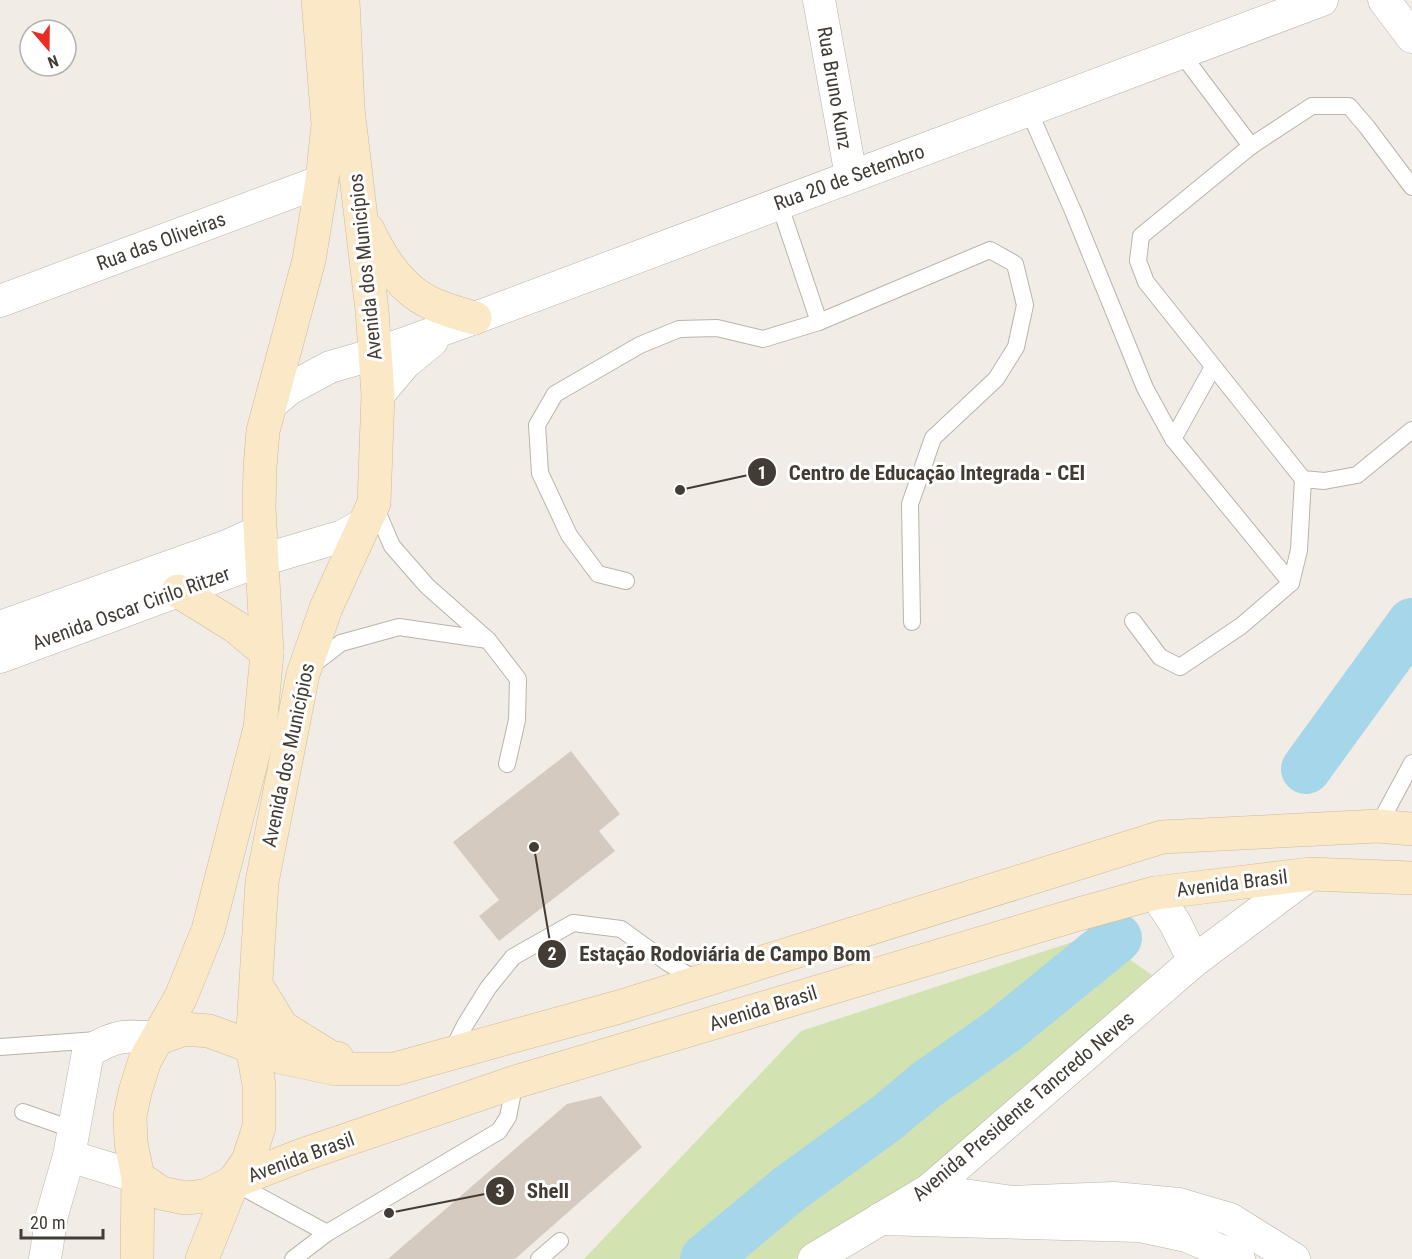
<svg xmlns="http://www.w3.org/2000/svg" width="1412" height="1259" viewBox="0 0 1412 1259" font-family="'Roboto Condensed',sans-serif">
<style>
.green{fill:#d2e3b1}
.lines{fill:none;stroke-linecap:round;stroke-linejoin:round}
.river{stroke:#a6d6ea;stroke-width:50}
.building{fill:#d5cabf}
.service-casing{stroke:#bcb3a9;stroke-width:18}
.minor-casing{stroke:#bcb3a9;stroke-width:33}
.secondary-casing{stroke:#ceba98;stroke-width:34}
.service{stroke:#fff;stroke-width:16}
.minor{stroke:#fff;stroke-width:32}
.secondary{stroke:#fae8c7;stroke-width:33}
.labels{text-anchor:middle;stroke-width:6;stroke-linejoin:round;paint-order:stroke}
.street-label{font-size:20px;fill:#433c35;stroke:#fff}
.leader{fill:none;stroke:#433c35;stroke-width:2}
.callout-dot{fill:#433c35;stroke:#fff;stroke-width:2}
.mark-label{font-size:18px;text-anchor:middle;font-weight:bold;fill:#fff}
.callout-label{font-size:21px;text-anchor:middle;font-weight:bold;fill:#433c35;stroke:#fff;stroke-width:6;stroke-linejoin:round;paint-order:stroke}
</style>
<rect width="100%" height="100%" fill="#f1ece6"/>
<!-- green -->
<polygon class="green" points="1094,935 1152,975 968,1142 897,1200 825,1240 795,1259 584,1259 801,1031"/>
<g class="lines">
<!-- river -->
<g class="river">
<polyline points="1306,769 1412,623"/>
<polyline points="705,1259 789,1189 888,1117 926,1085 1004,1030 1117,938"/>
</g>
</g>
<!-- building -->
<g class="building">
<polygon points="571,751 620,814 599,831 615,851 499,941 479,916 499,900 453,842"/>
<polygon points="601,1096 642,1147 515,1259 388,1259 567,1104"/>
</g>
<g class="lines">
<!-- service casing -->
<g class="service-casing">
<g id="service">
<polyline points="1181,53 1251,146"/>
<polyline points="1029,111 1073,211 1145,388 1173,439 1291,583"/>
<polyline points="1412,187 1367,127 1349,106 1312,106 1251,146 1141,236 1138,261 1146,282 1303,479 1324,481 1357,475 1412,430"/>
<polyline points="779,203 819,322"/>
<polyline points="1173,439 1213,367"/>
<polyline points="374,504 392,546 427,586 488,640 518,679 517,720 507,764"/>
<polyline points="626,581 598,574 569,535 540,473 537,425 555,394 640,345 679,329 717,328 763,339 819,322 990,250 1015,264 1025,305 1016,347 996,379 933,438 910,504 912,622"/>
<polyline points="1133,621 1160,657 1180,667 1241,626 1291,583 1299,550 1303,479"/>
<polyline points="310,667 341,643 399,627 488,640"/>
<polyline points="1378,826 1412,763"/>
<polyline points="0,1047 97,1040"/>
<polyline points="451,1053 465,1025 488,988 513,957 573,923 621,929 668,963 698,981"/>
<polyline points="23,1112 74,1130"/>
<polyline points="233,1182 327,1233"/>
<polyline points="293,1259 327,1233 499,1131 508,1117 515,1082"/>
<polyline points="539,1259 560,1241"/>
</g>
</g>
<!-- minor casing -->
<g class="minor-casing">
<g id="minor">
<polyline points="819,0 851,176"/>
<polyline points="1384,0 1412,37"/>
<polyline points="0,301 322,181"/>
<polyline points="378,395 405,363 432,341"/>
<polyline points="271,404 289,389 330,367 375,354 475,318 1322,0"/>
<polyline points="0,627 227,546 260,531"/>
<polyline points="0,657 262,560 343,536 364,524"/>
<polyline points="1155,893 1175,923 1194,961"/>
<polyline points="69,1156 138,1177"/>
<polyline points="929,1190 1013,1202 1114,1198 1179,1204 1230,1219 1294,1259"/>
<polyline points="880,1219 1140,1226 1187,1236 1239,1259"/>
<path d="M45,1259L52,1215L69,1156L88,1052C116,1034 127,1035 159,1038"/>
<polyline points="814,1259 929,1190 1194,961 1310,874"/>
</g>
</g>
<!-- secondary casing -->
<g class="secondary-casing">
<g id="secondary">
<path d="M368,230C382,260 403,292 435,305C448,311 462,314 475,318"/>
<polyline points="178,591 236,627 267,653"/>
<polyline points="257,986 282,1027 330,1057 337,1058"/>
<polyline points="159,1038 185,1029 209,1031 280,1057 336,1069 395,1069 619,1007 1162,837 1378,826 1412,829"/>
<polyline points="138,1177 161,1193 185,1198 206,1196 233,1182 302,1155 515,1082 1079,914 1155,893 1310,874 1412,878"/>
<polyline points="137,1259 138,1177 131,1143 130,1116 135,1092 145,1060 181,997 208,930 260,728 267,653 259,507 260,467 263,431 309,260 322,181 328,124 318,0"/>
<polyline points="202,1259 233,1182 248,1161 259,1127 259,1085 252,1046 262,882 303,674 326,608 374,503 378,395 372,310 348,109 343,0"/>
</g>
</g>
<!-- service -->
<use href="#service" class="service"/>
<!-- minor -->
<use href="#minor" class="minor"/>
<!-- secondary -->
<use href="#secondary" class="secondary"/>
</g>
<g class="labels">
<!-- street labels -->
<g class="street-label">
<text transform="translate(835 88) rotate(80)" y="7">Rua Bruno Kunz</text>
<text transform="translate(849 177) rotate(-20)" y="7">Rua 20 de Setembro</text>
<text transform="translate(161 241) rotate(-20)" y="7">Rua das Oliveiras</text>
<text transform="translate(365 267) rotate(-96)" y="7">Avenida dos Municípios</text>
<text transform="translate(131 608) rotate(-20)" y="7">Avenida Oscar Cirilo Ritzer</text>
<text transform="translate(288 755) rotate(-78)" y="7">Avenida dos Municípios</text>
<text transform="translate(1232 883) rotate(-7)" y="7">Avenida Brasil</text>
<text transform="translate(763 1008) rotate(-17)" y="7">Avenida Brasil</text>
<text transform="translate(1023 1106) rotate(-40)" y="7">Avenida Presidente Tancredo Neves</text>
<text transform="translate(301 1157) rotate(-20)" y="7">Avenida Brasil</text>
</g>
</g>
<!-- callouts -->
<path class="leader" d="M680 490L762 472M534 847L552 954M389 1213L500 1191"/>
<g class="callout-dot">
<circle cx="680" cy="490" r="6"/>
<circle cx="534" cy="847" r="6"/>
<circle cx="389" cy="1213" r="6"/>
<circle cx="762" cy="472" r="15"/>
<circle cx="552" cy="954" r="15"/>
<circle cx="500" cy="1191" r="15"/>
</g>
<g class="mark-label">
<text x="762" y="479">1</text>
<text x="552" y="960">2</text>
<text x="500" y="1197">3</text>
</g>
<g class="callout-label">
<text x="937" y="480">Centro de Educação Integrada - CEI</text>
<text x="725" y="961">Estação Rodoviária de Campo Bom</text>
<text x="548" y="1198">Shell</text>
</g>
<!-- north arrow -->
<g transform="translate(48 48) rotate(160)"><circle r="28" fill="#ffffff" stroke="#b4b1ae" stroke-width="1.5"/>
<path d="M0-4.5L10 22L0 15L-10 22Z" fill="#ea2c24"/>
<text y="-9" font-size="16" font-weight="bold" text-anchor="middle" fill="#433c35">N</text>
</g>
<!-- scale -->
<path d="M21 1229v9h82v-9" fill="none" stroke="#433c35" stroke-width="3"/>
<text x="30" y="1229" font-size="18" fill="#433c35" stroke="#ffffff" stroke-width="4.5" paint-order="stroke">20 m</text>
</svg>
